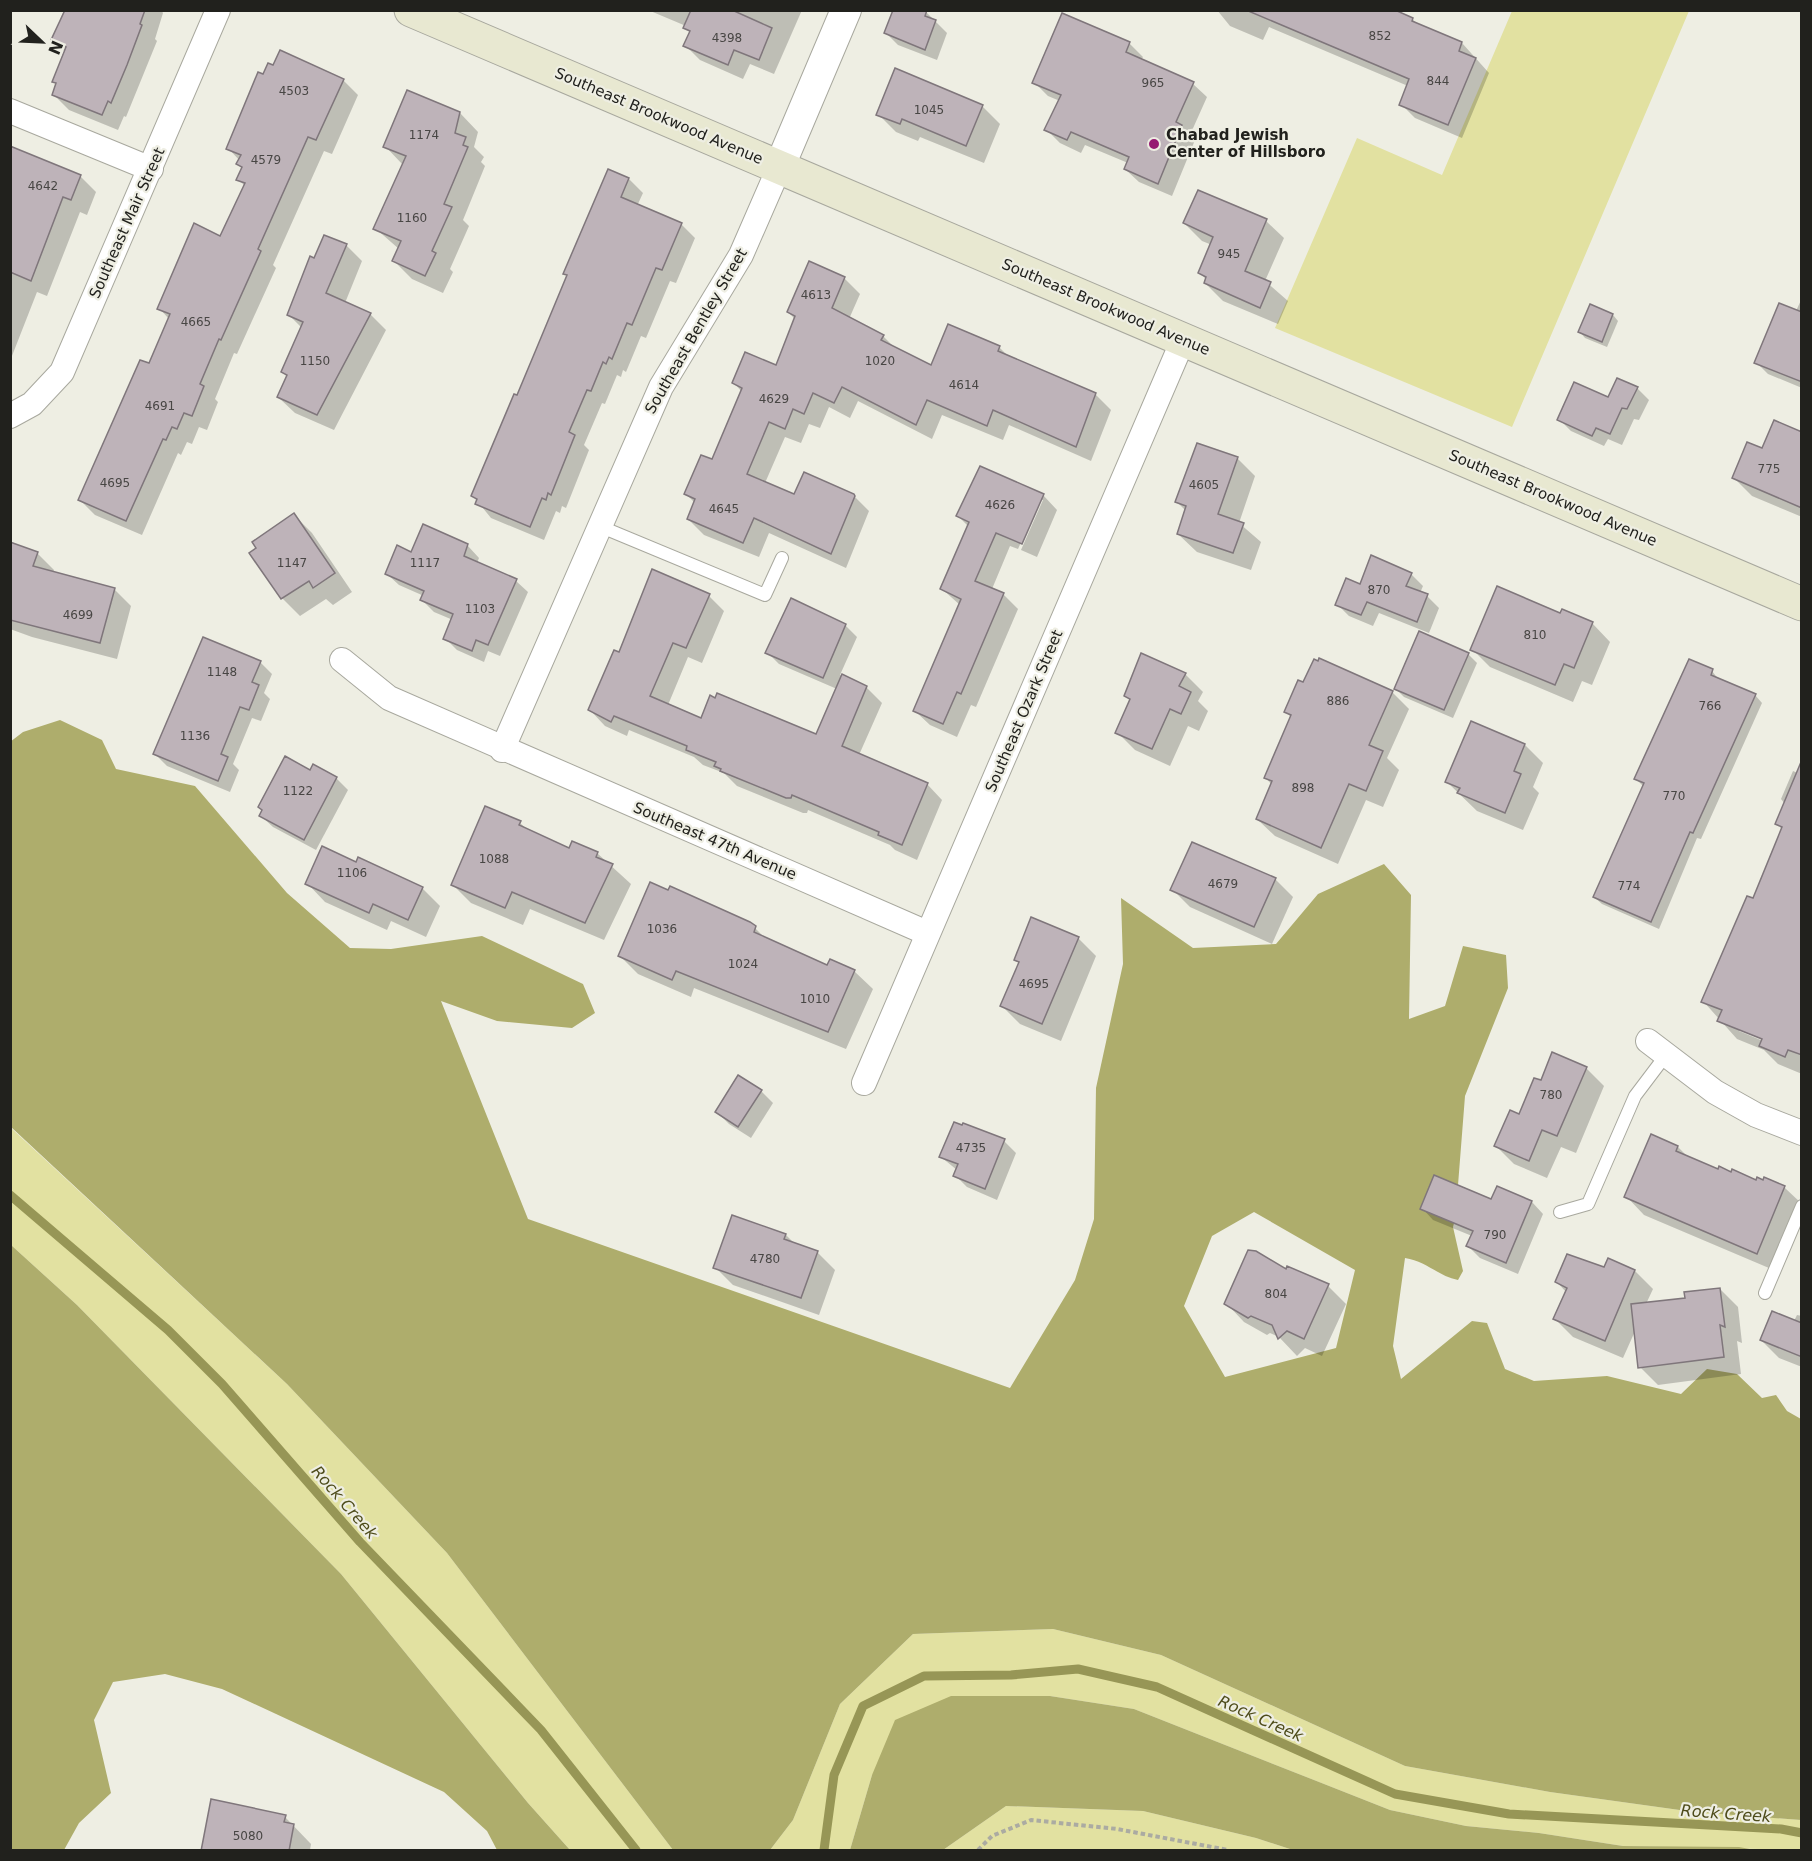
<svg xmlns="http://www.w3.org/2000/svg" width="1812" height="1861" viewBox="0 0 1812 1861" font-family="'DejaVu Sans',sans-serif">
<style>
.green{fill:#e2e1a1}
.forest{fill:#aead6c;fill-rule:evenodd}
.shadow{fill:#0003;fill-rule:evenodd}
.lines{fill:none;stroke-linecap:round;stroke-linejoin:round}
.stream{stroke:#979656;stroke-width:9}
.building{fill:#beb3b9;stroke:#7f767b;stroke-width:1.5}
.service-casing{stroke:#a8a89e;stroke-width:14}
.minor-casing{stroke:#a8a89e;stroke-width:26}
.tertiary-casing{stroke:#a8a89e;stroke-width:32}
.secondary-casing{stroke:#a8a89e;stroke-width:35}
.path{stroke:#ababa2;stroke-width:4;stroke-dasharray:4.5 3;stroke-linecap:butt}
.service{stroke:#fff;stroke-width:12}
.minor{stroke:#fff;stroke-width:24}
.tertiary{stroke:#fff;stroke-width:30}
.secondary{stroke:#e8e8d1;stroke-width:33}
.poi-dot{fill:#961972;stroke:#eeeee3;stroke-width:2}
.labels{text-anchor:middle;stroke-width:4.5;stroke-linejoin:round;paint-order:stroke}
.number-label{font-size:12px;fill:#484644}
.street-label{font-size:15px;fill:#21211d;stroke:#eeeee3}
.poi-label{font-size:15px;font-weight:bold;fill:#21211d;stroke:#eeeee3;text-anchor:start}
.water-label{font-size:16px;font-style:italic;fill:#4e4c1b;stroke:#eeeee3}
</style>
<rect width="100%" height="100%" fill="#eeeee3"/>
<!-- green -->
<g class="green">
<polygon points="1512,11 1689,11 1512,427 1275,328 1357,138 1442,175"/>
<polygon points="10,1127 287,1384 447,1553 673,1850 570,1850 528,1803 341,1574 77,1305 11,1245"/>
<polygon points="1053,1629 1161,1655 1405,1766 1550,1792 1694,1812 1802,1820 1801,1850 1623,1846 1539,1833 1466,1826 1390,1810 1134,1709 1050,1696 1007,1697 872,1775 850,1850 770,1850 793,1820 840,1704 913,1634"/>
<polygon points="1006,1806 1143,1811 1256,1838 1293,1850 943,1850"/>
</g>
<!-- forest -->
<g class="forest">
<path d="M60,720L102,740L116,769L195,786L287,893L350,948L391,949L482,936L583,984L595,1013L572,1028L497,1021L441,1001L528,1219L1010,1388L1075,1280L1094,1219L1096,1088L1123,964L1121,898L1193,948L1276,944L1318,894L1384,864L1411,895L1409,1019L1445,1006L1463,946L1506,955L1508,988L1465,1096L1458,1185L1461,1197L1453,1227L1463,1271L1458,1280C1438,1276 1426,1261 1405,1258L1393,1346L1401,1379L1472,1321L1487,1323L1505,1369L1534,1381L1607,1376L1681,1394L1707,1369L1737,1374L1762,1398L1776,1395L1787,1411L1801,1419V1820L1694,1812L1550,1792L1405,1766L1161,1655L1053,1629L913,1634L840,1704L793,1820L770,1850H673L447,1553L287,1384L11,1127L10,742L23,732ZM1254,1212L1355,1270L1336,1348L1225,1377L1184,1306L1212,1236Z"/>
<polygon points="11,1245 77,1305 341,1574 528,1803 570,1850 497,1850 487,1831 444,1792 222,1689 165,1674 113,1682 94,1720 111,1793 79,1823 64,1850 11,1850"/>
<polygon points="951,1696 1050,1696 1134,1709 1390,1810 1466,1826 1539,1833 1623,1846 1739,1847 1755,1850 1293,1850 1256,1838 1143,1811 1006,1806 943,1850 850,1850 872,1775 895,1720"/>
</g>
<!-- shadow -->
<g class="shadow">
<polygon points="64,10 161,10 163,13 155,39 157,41 126,117 124,116 118,130 69,110 53,94 57,85 54,81 66,53 52,40"/>
<polygon points="648,10 802,10 774,74 750,64 743,79 700,60 685,45 690,33 686,26"/>
<polygon points="1217,10 1392,10 1412,19 1419,25 1462,43 1489,73 1462,138 1415,118 1401,104 1408,86 1269,27 1263,40 1230,26"/>
<polygon points="926,12 947,33 937,60 898,45 886,33"/>
<polygon points="1129,43 1143,57 1141,60 1193,84 1207,97 1190,135 1195,140 1172,196 1139,182 1125,169 1128,163 1085,145 1081,153 1060,143 1046,129 1060,101 1048,96 1034,82"/>
<polygon points="343,80 358,95 332,154 324,151 273,265 276,268 237,354 234,353 215,399 218,402 207,430 199,427 192,444 187,442 181,455 178,453 142,535 95,515 80,500 149,365 169,319 159,308 221,238 245,186 238,179 243,169 238,164 240,161 228,148"/>
<polygon points="982,106 1000,124 984,163 920,137 918,141 896,132 878,114"/>
<polygon points="460,113 478,132 474,147 484,157 481,162 485,166 463,220 469,226 450,269 453,272 443,293 412,279 394,261 399,249 375,228 403,165 385,146"/>
<polygon points="10,148 80,176 96,192 87,215 80,212 47,296 37,292 10,361"/>
<polygon points="629,179 643,193 637,206 681,224 695,238 676,283 670,281 646,338 641,336 626,372 623,370 621,377 617,375 605,404 602,403 584,445 589,450 566,508 562,506 560,513 556,511 544,540 491,518 473,496 518,397 568,276 565,274"/>
<polygon points="1266,221 1284,238 1265,281 1288,301 1278,324 1223,301 1205,283 1207,280 1200,273 1212,245 1202,241 1184,223"/>
<polygon points="346,245 362,261 345,303 370,314 386,330 334,430 295,413 278,397 287,377 283,372 302,328 289,315 315,260"/>
<polygon points="810,263 844,278 860,294 849,319 883,336 895,348 932,368 999,347 1010,358 1095,394 1111,410 1091,461 1009,425 1003,440 942,415 932,439 858,401 850,418 829,407 820,428 809,424 801,443 785,437 765,483 795,496 853,495 869,511 846,568 769,533 759,557 704,535 688,519 695,503 686,494 713,461 742,392 734,383 776,367 795,319 788,312"/>
<polygon points="1802,298 1802,388 1768,374 1756,362 1796,311"/>
<polygon points="1591,306 1613,315 1618,321 1607,347 1585,338 1580,332"/>
<polygon points="1637,388 1649,400 1639,420 1634,419 1622,445 1608,439 1604,446 1571,431 1559,419"/>
<polygon points="1802,433 1802,517 1752,496 1734,478 1763,450"/>
<polygon points="1237,458 1255,476 1239,523 1261,542 1251,570 1197,552 1178,534 1186,511 1177,502"/>
<polygon points="1043,495 1057,510 1037,557 1021,550 1043,500 1040,500 1018,549 1010,546 992,589 1003,594 1018,609 976,707 971,705 957,737 930,725 915,711 960,605 942,589 969,527 958,516"/>
<polygon points="294,515 312,533 352,592 333,605 326,599 300,616 282,598 251,553"/>
<polygon points="424,526 468,546 479,558 477,563 516,581 528,592 500,656 488,651 484,662 457,650 445,638 453,620 434,612 422,600 424,596 399,585 387,574 412,554"/>
<polygon points="10,543 37,553 54,570 53,573 114,589 131,606 117,659 32,637 10,629"/>
<polygon points="1411,574 1423,586 1420,593 1427,596 1439,608 1429,633 1379,613 1373,626 1349,616 1337,604 1361,586"/>
<polygon points="709,596 724,611 702,663 688,657 668,705 702,720 817,736 837,689 779,664 767,652 845,625 857,637 840,675 866,687 882,703 859,755 927,784 942,800 917,860 895,850 890,845 808,810 807,813 803,813 737,786 724,773 703,765 694,757 629,730 627,736 605,726 590,710 620,654"/>
<polygon points="1592,623 1610,642 1592,685 1582,681 1573,702 1490,667 1472,649"/>
<polygon points="1468,654 1477,663 1453,718 1404,697 1395,688"/>
<polygon points="260,662 272,674 264,693 270,699 261,721 252,718 233,764 239,770 230,792 167,766 155,754"/>
<polygon points="1712,671 1719,680 1755,695 1762,703 1701,839 1697,838 1659,929 1602,904 1594,897 1644,787 1636,779"/>
<polygon points="1185,674 1203,692 1198,701 1208,711 1199,731 1188,726 1170,766 1135,750 1117,732 1131,700 1126,696"/>
<polygon points="1303,684 1392,692 1409,709 1387,758 1399,770 1383,807 1366,800 1338,864 1275,836 1257,819 1272,785 1265,777 1292,718 1286,712"/>
<polygon points="1472,723 1525,745 1543,763 1533,787 1539,793 1523,830 1477,811 1447,782"/>
<path d="M1802,770V1074L1778,1064L1764,1050L1737,1039L1703,1001L1754,900L1783,830L1777,824L1785,804L1781,799L1793,771L1800,774ZM1739,1028L1769,1040L1768,1043L1739,1031Z"/>
<polygon points="311,772 336,778 348,790 316,850 273,827 261,816"/>
<polygon points="520,823 529,831 570,850 597,853 631,884 604,940 530,909 523,925 471,903 453,885"/>
<polygon points="357,864 422,888 440,906 426,937 391,921 387,930 325,902 307,883"/>
<polygon points="1275,879 1293,897 1272,944 1190,907 1172,889"/>
<polygon points="755,928 767,940 828,967 854,971 873,989 846,1049 694,988 691,997 638,974 620,956"/>
<polygon points="1078,938 1096,956 1061,1041 1020,1024 1002,1006 1020,964 1015,959"/>
<polygon points="1586,1068 1604,1086 1576,1153 1561,1147 1547,1178 1514,1164 1496,1146 1542,1082"/>
<polygon points="761,1091 773,1103 751,1138 729,1124 717,1112"/>
<polygon points="1652,1136 1678,1147 1688,1157 1719,1171 1757,1182 1764,1182 1765,1179 1785,1188 1802,1204 1776,1271 1644,1215 1626,1196"/>
<polygon points="1004,1141 1016,1153 997,1200 967,1187 955,1175 957,1170 941,1157"/>
<polygon points="1498,1188 1532,1202 1543,1214 1518,1274 1480,1258 1468,1246 1472,1236 1433,1220 1422,1208 1492,1201"/>
<polygon points="786,1235 796,1245 817,1252 835,1270 819,1315 733,1285 715,1267"/>
<polygon points="1609,1260 1635,1271 1653,1289 1646,1304 1687,1299 1720,1289 1738,1307 1742,1343 1737,1341 1741,1374 1658,1385 1640,1367 1636,1329 1623,1358 1573,1337 1555,1319 1566,1292 1557,1282 1605,1269"/>
<polygon points="1287,1271 1328,1286 1346,1304 1322,1356 1305,1348 1297,1356 1279,1337 1270,1333 1267,1335 1244,1322 1226,1303"/>
<polygon points="1797,1315 1802,1316 1802,1367 1779,1358 1761,1340 1794,1321"/>
<polygon points="285,1817 311,1844 310,1850 203,1850"/>
</g>
<g class="lines">
<!-- stream -->
<g class="stream">
<polyline points="10,1195 168,1330 222,1384 360,1542 541,1730 636,1850"/>
<polyline points="824,1850 834,1775 863,1706 924,1676 1011,1675 1078,1669 1157,1687 1395,1794 1509,1814 1781,1829 1802,1833"/>
</g>
</g>
<!-- building -->
<g class="building">
<polygon points="65,10 145,10 140,24 142,25 127,65 111,103 108,101 102,115 52,95 56,83 52,82 66,47 51,40"/>
<polygon points="691,10 732,10 772,28 759,60 734,50 728,65 683,46 690,31 683,28"/>
<polygon points="893,10 927,10 925,16 936,20 925,50 884,33"/>
<polygon points="1246,10 1395,10 1413,18 1412,21 1462,42 1459,51 1476,58 1448,125 1399,105 1409,79"/>
<polygon points="1062,13 1130,42 1126,52 1194,82 1176,122 1182,125 1158,184 1124,169 1129,157 1071,132 1067,140 1044,130 1061,95 1032,83"/>
<polygon points="280,50 344,79 316,140 308,137 258,249 261,251 221,340 219,339 200,384 204,386 192,416 184,413 177,429 172,427 166,440 163,439 126,521 78,500 140,360 149,363 170,314 157,309 194,223 220,236 245,183 236,180 242,167 236,164 241,155 226,149 258,72 263,74 268,63 273,65"/>
<polygon points="895,68 983,105 966,146 902,119 900,124 876,115"/>
<polygon points="407,90 460,112 455,133 466,137 463,145 468,147 444,204 452,207 432,251 436,253 425,276 392,261 401,241 373,229 406,156 383,147"/>
<polygon points="10,146 81,175 71,200 63,197 31,281 10,272"/>
<polygon points="608,169 629,178 621,197 682,223 662,270 656,268 632,325 627,323 612,359 609,357 606,364 603,362 591,391 587,390 569,432 575,435 551,495 548,493 546,500 542,498 530,527 475,504 477,499 471,496 514,394 517,395 535,352 567,275 563,274"/>
<polygon points="1198,190 1267,219 1245,271 1271,282 1260,308 1204,283 1206,277 1198,273 1213,237 1183,223"/>
<polygon points="324,235 347,244 326,293 371,313 317,415 277,397 287,375 281,372 303,322 287,315 310,256 314,258"/>
<polygon points="809,261 845,277 832,308 884,335 881,340 931,365 948,324 1000,346 998,351 1096,393 1076,447 993,410 987,426 927,400 916,425 842,387 834,403 813,393 804,414 793,409 785,429 769,422 747,474 794,494 804,472 854,494 855,496 831,554 754,518 743,543 687,519 695,499 684,494 701,455 712,459 742,388 732,383 745,352 776,365 795,316 787,312"/>
<polygon points="1779,303 1802,312 1802,382 1754,363"/>
<polygon points="1590,304 1613,314 1602,342 1578,332"/>
<polygon points="1617,378 1638,387 1627,409 1622,408 1610,434 1596,428 1592,436 1557,420 1574,382 1608,397"/>
<polygon points="1774,420 1802,432 1802,508 1732,478 1747,442 1762,448"/>
<polygon points="1197,443 1238,457 1218,514 1244,523 1233,553 1177,534 1186,506 1175,502"/>
<polygon points="980,466 1044,494 1022,544 996,533 975,581 1004,593 961,694 957,692 943,724 913,711 961,599 940,589 969,522 956,516"/>
<polygon points="294,513 335,573 313,588 309,581 281,599 249,553 256,548 252,542"/>
<polygon points="423,524 468,544 464,556 517,579 488,645 476,640 472,651 443,639 453,614 420,600 424,591 385,574 397,545 411,552"/>
<polygon points="10,542 38,552 33,566 115,588 100,643 10,620"/>
<polygon points="1371,555 1412,573 1406,586 1428,594 1417,622 1367,602 1361,615 1335,605 1346,578 1360,584"/>
<polygon points="652,569 710,594 686,648 673,643 650,696 701,718 710,695 715,698 717,693 816,734 842,674 867,686 842,746 928,783 902,845 878,835 879,832 792,795 791,798 786,798 720,771 721,769 714,766 716,762 686,750 687,746 614,716 611,722 588,710 614,650 619,652"/>
<polygon points="1497,586 1560,613 1562,609 1593,622 1574,668 1564,664 1555,685 1470,650"/>
<polygon points="791,598 846,624 823,678 765,653"/>
<polygon points="1419,631 1469,653 1444,710 1394,689"/>
<polygon points="203,637 261,661 252,682 259,685 249,710 240,707 221,754 228,757 218,781 153,754"/>
<polygon points="1141,653 1186,673 1179,686 1191,692 1181,714 1170,709 1152,749 1115,733 1130,699 1124,696"/>
<polygon points="1319,658 1393,691 1369,745 1383,751 1366,791 1349,784 1321,848 1256,819 1272,781 1264,778 1291,715 1284,712 1298,680 1303,682 1314,659 1318,661"/>
<polygon points="1689,659 1713,669 1711,675 1756,694 1693,833 1690,832 1651,922 1593,897 1644,783 1634,779"/>
<polygon points="1471,721 1525,744 1514,771 1521,774 1505,813 1457,793 1460,788 1445,782"/>
<polygon points="285,756 310,770 313,764 337,777 304,840 259,816 262,810 258,807"/>
<polygon points="1801,762 1802,1055 1788,1050 1785,1057 1759,1046 1762,1039 1717,1021 1722,1010 1701,1002 1747,896 1753,898 1782,827 1775,824"/>
<polygon points="485,806 521,821 519,825 569,848 572,841 598,852 596,857 613,864 585,923 512,892 505,908 451,885"/>
<polygon points="1192,842 1276,878 1254,927 1170,890"/>
<polygon points="322,846 356,862 358,857 423,887 408,920 373,904 369,913 305,884"/>
<polygon points="650,882 668,890 670,886 750,922 756,926 754,932 827,965 830,959 855,970 828,1032 676,971 672,980 618,956"/>
<polygon points="1031,917 1079,937 1042,1024 1000,1006 1019,962 1014,960"/>
<polygon points="1552,1052 1587,1067 1557,1136 1542,1130 1529,1161 1494,1146 1510,1110 1519,1114 1534,1078 1541,1080"/>
<polygon points="738,1075 762,1090 738,1127 715,1112"/>
<polygon points="954,1122 962,1125 963,1123 1005,1139 985,1189 953,1176 958,1164 939,1157"/>
<polygon points="1651,1134 1678,1146 1676,1151 1718,1169 1719,1166 1731,1172 1732,1169 1756,1180 1757,1177 1763,1180 1764,1177 1785,1186 1757,1254 1624,1197"/>
<polygon points="1434,1175 1491,1199 1497,1186 1532,1201 1506,1263 1466,1246 1473,1231 1420,1209"/>
<polygon points="732,1215 786,1234 784,1239 818,1251 801,1298 713,1268"/>
<polygon points="1248,1250 1256,1251 1286,1269 1287,1266 1329,1284 1304,1339 1287,1331 1278,1339 1272,1325 1251,1316 1248,1318 1224,1304"/>
<polygon points="1567,1254 1604,1267 1608,1258 1635,1270 1605,1341 1553,1319 1567,1288 1555,1282"/>
<polygon points="1720,1288 1725,1327 1720,1325 1724,1357 1638,1368 1631,1304 1685,1298 1684,1292"/>
<polygon points="1772,1311 1802,1323 1802,1357 1760,1340"/>
<polygon points="211,1799 286,1815 284,1822 294,1824 289,1851 201,1851"/>
</g>
<g class="lines">
<!-- service casing -->
<g class="service-casing">
<g id="service">
<polyline points="599,526 765,595 782,558"/>
<polyline points="1560,1212 1588,1204 1635,1096 1666,1055"/>
<polyline points="1765,1293 1802,1206"/>
</g>
</g>
<!-- minor casing -->
<g class="minor-casing">
<g id="minor">
<polyline points="10,111 151,169"/>
<polyline points="10,416 32,404 62,372 218,10"/>
<polyline points="342,660 389,698 927,933"/>
<polyline points="502,750 661,387 741,255 779,168"/>
<polyline points="1648,1041 1715,1092 1756,1115 1802,1133"/>
<polyline points="864,1083 1183,340"/>
</g>
</g>
<!-- tertiary casing -->
<g class="tertiary-casing">
<polyline id="tertiary" points="779,168 846,10"/>
</g>
<!-- secondary casing -->
<g class="secondary-casing">
<polyline id="secondary" points="411,10 1802,604"/>
</g>
<!-- path -->
<polyline class="path" points="978,1850 992,1836 1031,1820 1117,1829 1228,1850"/>
<!-- service -->
<use href="#service" class="service"/>
<!-- minor -->
<use href="#minor" class="minor"/>
<!-- tertiary -->
<use href="#tertiary" class="tertiary"/>
<!-- secondary -->
<use href="#secondary" class="secondary"/>
</g>
<!-- markers -->
<circle class="poi-dot" cx="1154" cy="144" r="6"/>
<g class="labels">
<!-- number labels -->
<g class="number-label">
<text x="1380" y="40">852</text>
<text x="727" y="42">4398</text>
<text x="1438" y="85">844</text>
<text x="1153" y="87">965</text>
<text x="294" y="95">4503</text>
<text x="929" y="114">1045</text>
<text x="424" y="139">1174</text>
<text x="266" y="164">4579</text>
<text x="43" y="190">4642</text>
<text x="412" y="222">1160</text>
<text x="1229" y="258">945</text>
<text x="816" y="299">4613</text>
<text x="196" y="326">4665</text>
<text x="315" y="365">1150</text>
<text x="880" y="365">1020</text>
<text x="964" y="389">4614</text>
<text x="774" y="403">4629</text>
<text x="160" y="410">4691</text>
<text x="1769" y="473">775</text>
<text x="115" y="487">4695</text>
<text x="1204" y="489">4605</text>
<text x="1000" y="509">4626</text>
<text x="724" y="513">4645</text>
<text x="292" y="567">1147</text>
<text x="425" y="567">1117</text>
<text x="1379" y="594">870</text>
<text x="480" y="613">1103</text>
<text x="78" y="619">4699</text>
<text x="1535" y="639">810</text>
<text x="222" y="676">1148</text>
<text x="1338" y="705">886</text>
<text x="1710" y="710">766</text>
<text x="195" y="740">1136</text>
<text x="1303" y="792">898</text>
<text x="298" y="795">1122</text>
<text x="1674" y="800">770</text>
<text x="494" y="863">1088</text>
<text x="352" y="877">1106</text>
<text x="1223" y="888">4679</text>
<text x="1629" y="890">774</text>
<text x="662" y="933">1036</text>
<text x="743" y="968">1024</text>
<text x="1034" y="988">4695</text>
<text x="815" y="1003">1010</text>
<text x="1551" y="1099">780</text>
<text x="971" y="1152">4735</text>
<text x="1495" y="1239">790</text>
<text x="765" y="1263">4780</text>
<text x="1276" y="1298">804</text>
<text x="248" y="1840">5080</text>
</g>
<!-- street labels -->
<g class="street-label">
<text transform="translate(659 116) rotate(23)" y="5">Southeast Brookwood Avenue</text>
<text transform="translate(127 223) rotate(-66)" y="5">Southeast Mair Street</text>
<text transform="translate(1106 307) rotate(23)" y="5">Southeast Brookwood Avenue</text>
<text transform="translate(696 331) rotate(-60)" y="5">Southeast Bentley Street</text>
<text transform="translate(1553 498) rotate(23)" y="5">Southeast Brookwood Avenue</text>
<text transform="translate(1024 711) rotate(-67)" y="5">Southeast Ozark Street</text>
<text transform="translate(715 841) rotate(23)" y="5">Southeast 47th Avenue</text>
</g>
<!-- poi labels -->
<g class="poi-label">
<text x="1166" y="140">Chabad Jewish<tspan x="1166" dy="17">Center of Hillsboro</tspan></text>
</g>
<!-- water labels -->
<g class="water-label">
<text transform="translate(345 1502) rotate(49)" y="6">Rock Creek</text>
<text transform="translate(1261 1718) rotate(24)" y="6">Rock Creek</text>
<text transform="translate(1726 1813) rotate(4)" y="6">Rock Creek</text>
</g>
</g>
<!-- border -->
<rect width="1812" height="1861" fill="none" stroke="#21211d" stroke-width="24"/>
<!-- north arrow -->
<g transform="translate(42 42) rotate(113)" stroke="#eeeee3" stroke-width="4.5" paint-order="stroke">
<path d="M0-4.5L10 22L0 15L-10 22Z" fill="#21211d"/>
<text y="-9" font-size="16" font-weight="bold" text-anchor="middle" fill="#21211d">N</text>
</g>
</svg>
